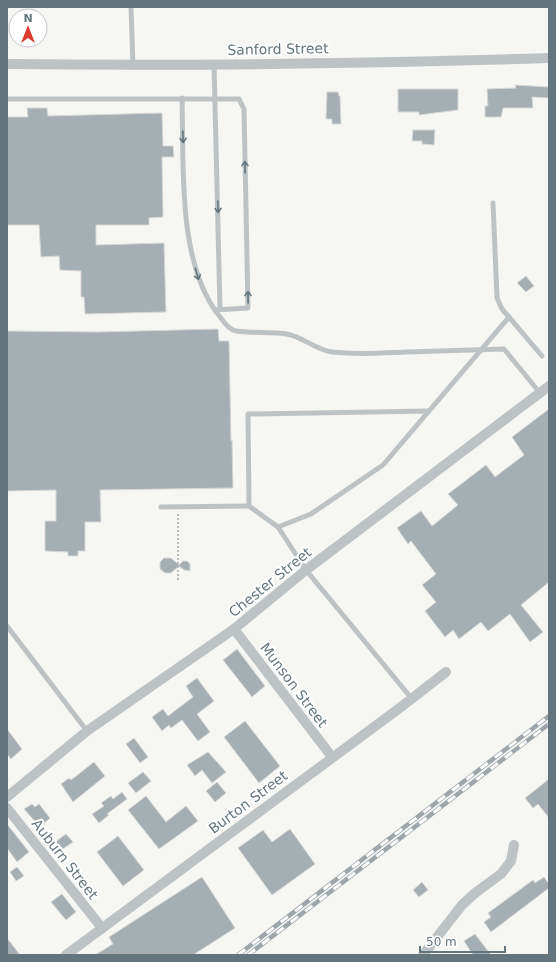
<svg xmlns="http://www.w3.org/2000/svg" width="556" height="962" viewBox="0 0 556 962" font-family="'DejaVu Sans',sans-serif">
<style>
.building{fill:#a5afb3;stroke:#d8d7d6}
.lines{fill:none;stroke-linecap:round;stroke-linejoin:round}
.path{stroke:#b8bcbd;stroke-width:2;stroke-dasharray:2 2;stroke-linecap:butt}
.lane{stroke:#bdc3c5;stroke-width:5}
.street{stroke:#bdc3c5;stroke-width:10}
.rail-casing{stroke:#9da6aa;stroke-width:4.5}
.rail{stroke:#fff;stroke-width:3;stroke-dasharray:9;stroke-linecap:butt}
.oneway{stroke:#63767d}
.labels{text-anchor:middle;stroke-width:4;stroke-linejoin:round;paint-order:stroke}
.street-label{font-size:14px;fill:#63767d;stroke:#fff}
</style>
<rect width="100%" height="100%" fill="#f6f6f3"/>
<!-- building -->
<g class="building">
<polygon points="515,85 549,87 549,98 532,97 533,108 503,108 501,117 485,117 485,106 488,106 487,89 516,88"/>
<polygon points="398,89 458,89 458,110 419,115 419,112 398,112"/>
<polygon points="327,92 338,92 339,96 340,96 341,124 332,124 332,119 326,119"/>
<polygon points="27,108 47,108 48,116 162,113 163,146 173,146 174,157 162,157 163,217 149,218 149,225 96,225 96,245 164,243 166,312 85,314 84,297 81,297 81,271 60,270 59,256 41,257 39,225 7,225 7,117 28,117"/>
<polygon points="413,130 435,130 434,145 422,144 422,141 412,141"/>
<polygon points="526,276 534,286 526,292 517,283"/>
<polygon points="218,329 219,341 229,341 231,441 232,440 233,488 100,490 101,522 85,522 85,551 78,551 78,556 68,556 68,552 45,551 45,521 56,521 56,490 7,491 7,331 98,332"/>
<polygon points="549,409 549,582 521,605 543,632 530,642 510,614 488,631 481,622 459,639 453,630 445,637 425,611 436,602 422,585 436,574 411,541 408,544 397,528 421,511 432,526 458,505 448,494 486,465 495,477 524,455 512,437"/>
<polygon points="164,558 171,558 179,565 183,561 187,561 190,564 190,571 184,570 179,566 171,573 165,573 160,569 160,562"/>
<polygon points="237,649 265,686 252,697 223,660"/>
<polygon points="197,678 214,701 197,714 210,732 198,741 182,720 171,728 169,725 162,731 152,717 163,709 168,716 193,697 186,686"/>
<polygon points="245,721 280,766 259,783 224,737"/>
<polygon points="7,729 22,749 11,759 7,754"/>
<polygon points="134,738 148,757 140,763 126,744"/>
<polygon points="208,752 226,772 212,783 202,770 195,776 187,765"/>
<polygon points="94,762 105,776 73,802 61,784 69,778 71,780"/>
<polygon points="143,772 151,781 136,793 128,783"/>
<polygon points="549,779 549,818 538,804 533,808 525,798"/>
<polygon points="217,782 226,793 215,802 206,791"/>
<polygon points="122,792 127,799 107,814 109,815 99,823 92,814 104,806 101,803 111,796 113,799"/>
<polygon points="146,796 166,822 186,806 198,821 159,849 128,810"/>
<polygon points="32,804 35,807 39,804 50,818 40,827 24,809"/>
<polygon points="7,824 29,852 17,862 7,848"/>
<polygon points="290,829 315,864 272,895 238,848 263,830 272,842"/>
<polygon points="66,834 73,842 60,851 54,843"/>
<polygon points="118,836 144,870 123,886 97,852"/>
<polygon points="17,867 24,876 16,881 10,872"/>
<polygon points="202,877 235,928 193,955 95,955 113,944 109,937"/>
<polygon points="544,877 549,884 549,888 491,932 484,922 491,917 488,913 533,880 535,883"/>
<polygon points="422,882 428,890 419,897 413,890"/>
<polygon points="62,894 76,912 66,920 51,902"/>
<polygon points="475,934 491,955 473,955 464,941"/>
<polygon points="7,938 20,955 7,955"/>
</g>
<g class="lines">
<!-- path -->
<polyline class="path" points="178,514 178,582"/>
<!-- lane -->
<g class="lane">
<polyline points="131,7 133,66"/>
<polyline points="214,64 220,309"/>
<path d="M182,98C184,164 177,259 217,313C222,319 226,327 233,330C241,334 274,331 287,334C303,337 316,350 332,352C357,355 382,353 407,352C440,351 472,350 504,349L540,393"/>
<polyline points="7,99 239,99 244,109 248,308 215,310"/>
<polyline points="493,203 497,298 502,309 509,317"/>
<polyline points="161,507 249,506"/>
<polyline points="278,527 311,514 383,465 509,317 542,356"/>
<polyline points="7,626 87,731"/>
<polyline points="412,699 306,570 278,527 249,506 248,414 429,411"/>
</g>
<!-- street -->
<g class="street">
<path d="M7,64C188,66 368,64 549,58"/>
<polyline points="234,629 332,757"/>
<polyline points="7,797 87,731 234,629 306,570 549,386"/>
<polyline points="7,808 102,928"/>
<polyline points="66,955 401,707 446,672"/>
<polyline points="423,955 462,905 475,893 501,874 511,861 514,845"/>
</g>
<!-- rail casing -->
<g class="rail-casing">
<g id="rail">
<polyline points="238,955 549,716"/>
<polyline points="248,955 549,724"/>
</g>
</g>
<!-- rail -->
<use href="#rail" class="rail"/>
</g>
<!-- one-way arrows -->
<defs><path id="oneway-shaft" d="M-6 0H5M1.5-3L5.5 0L1.5 3" fill="none" stroke-width="1.6" stroke-linecap="round" stroke-linejoin="round"/></defs>
<g class="oneway">
<use href="#oneway-shaft" transform="translate(183 137) rotate(88)"/>
<use href="#oneway-shaft" transform="translate(245 167) rotate(-91)"/>
<use href="#oneway-shaft" transform="translate(218 207) rotate(88)"/>
<use href="#oneway-shaft" transform="translate(197 274) rotate(74)"/>
<use href="#oneway-shaft" transform="translate(248 297) rotate(-91)"/>
</g>
<g class="labels">
<!-- street labels -->
<g class="street-label">
<text transform="translate(278 49) rotate(-1)" y="5">Sanford Street</text>
<text transform="translate(270 582) rotate(-39)" y="5">Chester Street</text>
<text transform="translate(294 685) rotate(53)" y="5">Munson Street</text>
<text transform="translate(248 802) rotate(-37)" y="5">Burton Street</text>
<text transform="translate(65 859) rotate(52)" y="5">Auburn Street</text>
</g>
</g>
<!-- border -->
<rect width="556" height="962" fill="none" stroke="#63767d" stroke-width="16"/>
<!-- north arrow -->
<g transform="translate(28 28)"><circle r="19" fill="#ffffff" stroke="#c1c8cb"/>
<path d="M0-3L7 15L0 10L-7 15Z" fill="#da3a2f"/>
<text y="-6" font-size="11" font-weight="bold" text-anchor="middle" fill="#63767d">N</text>
</g>
<!-- scale -->
<path d="M420 946v6h85v-6" fill="none" stroke="#63767d" stroke-width="2"/>
<text x="426" y="946" font-size="12" fill="#63767d" stroke="#ffffff" stroke-width="3" paint-order="stroke">50 m</text>
</svg>
